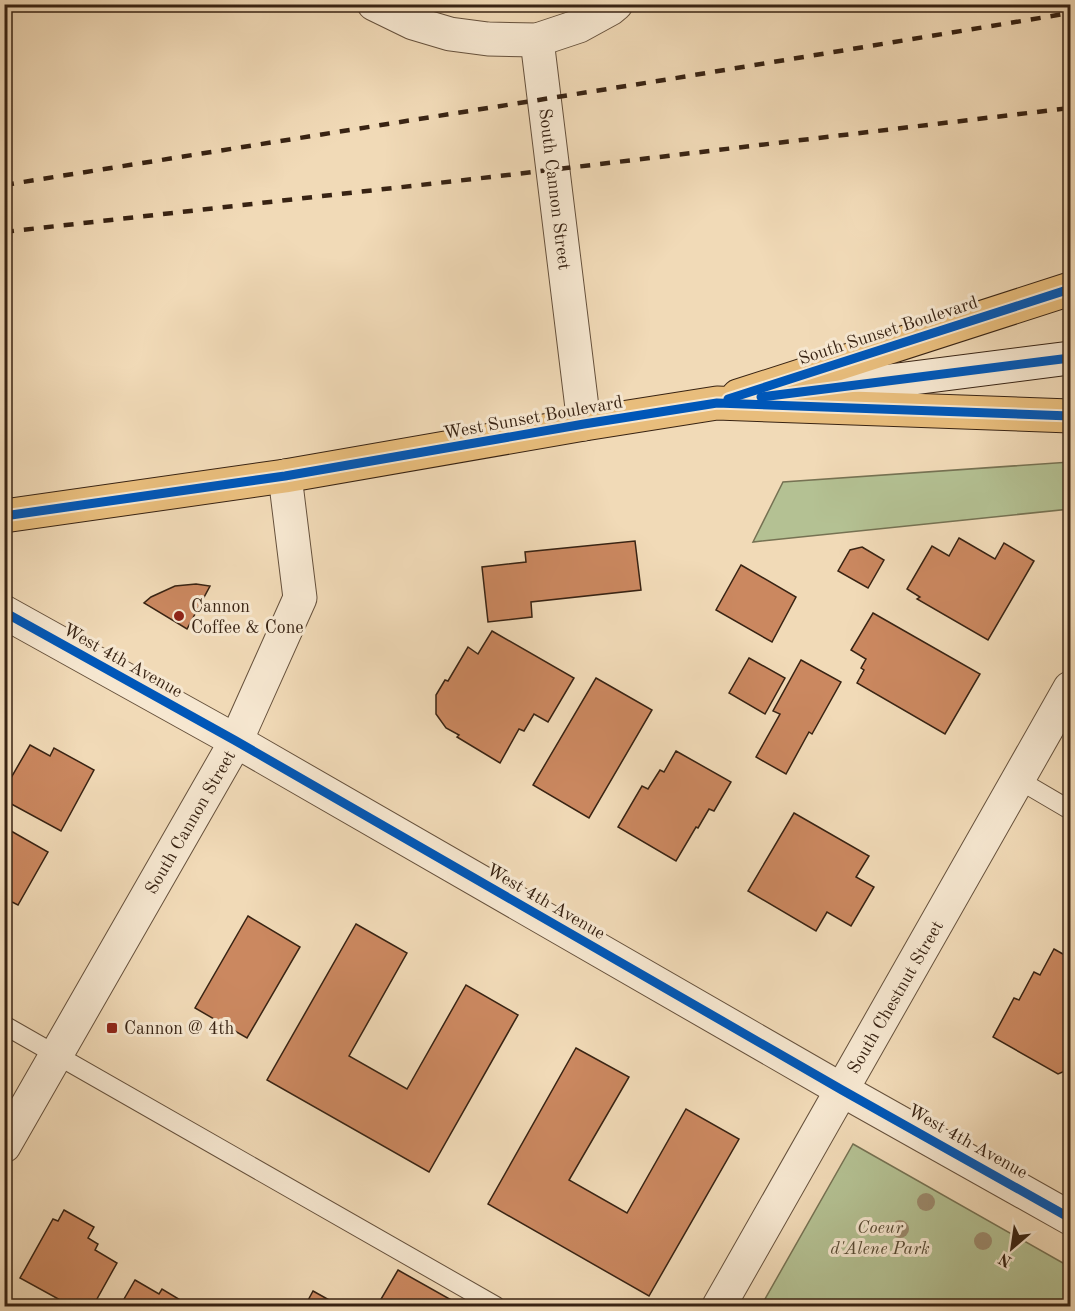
<svg xmlns="http://www.w3.org/2000/svg" width="1075" height="1311" viewBox="0 0 1075 1311" font-family="'Old Standard TT',serif">
<style>
.green{fill:#b4c193;stroke:#767253;stroke-width:1.5}
.building{fill:#cb8860;stroke:#382313;stroke-width:1.5}
.lines{fill:none;stroke-linecap:round;stroke-linejoin:round}
.lane-casing{stroke:#66513c;stroke-width:20}
.street-casing{stroke:#66513c;stroke-width:35}
.secondary-casing{stroke:#382313;stroke-width:35}
.primary-casing{stroke:#382313;stroke-width:35}
.lane{stroke:#f6e7d0;stroke-width:18}
.street{stroke:#f6e7d0;stroke-width:33}
.secondary{stroke:#f6e7d0;stroke-width:33}
.primary{stroke:#e8bd7c;stroke-width:33}
.rail{stroke:#382313;stroke-width:4.5;stroke-dasharray:10 10;stroke-linecap:butt}
.cycleway-casing{stroke:#f6e7d0;stroke-width:13}
.cycleway{stroke:#0057b8;stroke-width:9}
.tree{fill:#9c8b6e}
.poi-dot{fill:#8f2418;stroke:#f6e7d0;stroke-width:2}
.labels{text-anchor:middle;stroke-width:6;stroke-linejoin:round;paint-order:stroke}
.street-label{font-size:18px;fill:#382313;stroke:#f6e7d0}
.poi-label{font-size:18px;fill:#382313;stroke:#f6e7d0;text-anchor:start}
.park-label{font-size:18px;font-style:italic;fill:#574a33;stroke:#f6e7d0}
</style>
<rect width="100%" height="100%" fill="#f1dab7"/>
<filter id="stains"><feTurbulence type="fractalNoise" baseFrequency=".00333" numOctaves="4"/><feColorMatrix values="0 0 0 0 .2 0 0 0 0 .09 0 0 0 0 .02 0 0 0 .5 -.17"/></filter>
<radialGradient id="worn" r=".72"><stop offset=".6" stop-color="#630" stop-opacity="0"/><stop offset="1" stop-color="#630" stop-opacity=".3"/></radialGradient>
<!-- green -->
<g class="green">
<polygon points="1070,462 1070,509 753,542 783,482"/>
<polygon points="853,1144 1070,1267 1070,1306 761,1306"/>
</g>
<!-- building -->
<g class="building">
<polygon points="959,538 995,559 1004,543 1034,561 988,640 917,599 920,597 907,589 932,546 949,556"/>
<polygon points="635,541 641,590 531,602 532,617 488,622 482,567 526,562 525,552"/>
<polygon points="862,547 884,560 868,588 838,571 850,550"/>
<polygon points="741,565 796,597 772,642 716,610"/>
<polygon points="196,584 210,586 187,629 144,603 151,597 175,586"/>
<polygon points="873,613 980,674 945,734 857,683 864,670 861,668 866,659 851,650"/>
<polygon points="492,631 574,678 548,722 534,714 524,731 519,729 500,763 457,737 459,735 446,728 436,714 436,695 445,680 448,681 468,647 478,654"/>
<polygon points="749,658 785,678 765,714 729,693"/>
<polygon points="801,660 841,682 812,734 809,732 786,774 756,757 780,714 773,711"/>
<polygon points="596,678 652,710 589,818 533,785"/>
<polygon points="30,745 50,756 54,748 94,770 61,831 4,800 4,790"/>
<polygon points="676,751 731,782 714,811 709,809 698,828 696,827 676,861 618,827 642,786 648,789 660,770 664,772"/>
<polygon points="794,813 869,856 856,877 874,887 851,926 827,912 816,931 748,891"/>
<polygon points="4,827 48,852 18,905 4,898"/>
<polygon points="248,916 300,947 247,1038 195,1008"/>
<polygon points="356,924 407,953 349,1056 407,1089 466,985 518,1015 429,1172 267,1080"/>
<polygon points="1054,949 1070,958 1070,1069 1058,1074 993,1037 1014,998 1019,1000 1034,972 1040,975"/>
<polygon points="576,1048 629,1077 569,1180 627,1213 686,1109 739,1139 649,1296 488,1204"/>
<polygon points="64,1210 94,1227 88,1238 98,1244 95,1250 117,1263 93,1306 71,1306 20,1278 53,1219 58,1221"/>
<polygon points="398,1270 462,1306 377,1306"/>
<polygon points="135,1280 159,1294 162,1289 182,1301 179,1306 120,1306"/>
<polygon points="313,1291 340,1306 305,1306"/>
</g>
<g class="lines">
<!-- lane casing -->
<g class="lane-casing">
<g id="lane">
<polyline points="1019,780 1070,810"/>
<polyline points="4,1025 496,1306"/>
</g>
</g>
<!-- street casing -->
<g class="street-casing">
<g id="street">
<polyline points="374,4 413,23 450,34 488,39 537,40 579,26 610,9 616,4"/>
<polyline points="537,40 584,424"/>
<polyline points="4,612 236,741 842,1090 1070,1218"/>
<polyline points="4,1146 236,741 300,598 285,476"/>
<polyline points="719,1306 1070,688"/>
</g>
</g>
<!-- secondary casing -->
<g class="secondary-casing">
<polyline id="secondary" points="772,396 1070,358"/>
</g>
<!-- primary casing -->
<g class="primary-casing">
<g id="primary">
<polyline points="738,396 1070,289"/>
<polyline points="4,516 285,476 584,424 717,403 1070,416"/>
</g>
</g>
<!-- lane -->
<use href="#lane" class="lane"/>
<!-- street -->
<use href="#street" class="street"/>
<!-- secondary -->
<use href="#secondary" class="secondary"/>
<!-- primary -->
<use href="#primary" class="primary"/>
<!-- rail -->
<g class="rail">
<polyline points="4,185 664,80 1070,13"/>
<polyline points="4,232 491,177 1070,108"/>
</g>
<!-- cycleway casing -->
<g class="cycleway-casing">
<g id="cycleway">
<polyline points="761,397 1070,358"/>
<polyline points="728,399 1070,289"/>
<polyline points="4,516 285,476 584,424 717,403 1070,416"/>
<polyline points="4,612 236,741 842,1090 1070,1218"/>
</g>
</g>
<!-- cycleway -->
<use href="#cycleway" class="cycleway"/>
</g>
<!-- trees -->
<g class="tree">
<circle cx="926" cy="1202" r="9"/>
<circle cx="900" cy="1229" r="9"/>
<circle cx="983" cy="1241" r="9"/>
</g>
<!-- markers -->
<g class="poi-dot">
<circle cx="179" cy="616" r="6"/>
<rect x="106" y="1022" width="12" height="12" rx="3"/>
</g>
<g class="labels">
<!-- street labels -->
<g class="street-label">
<text transform="translate(555 189) rotate(83)" y="6">South Cannon Street</text>
<text transform="translate(888 330) rotate(-18)" y="6">South Sunset Boulevard</text>
<text transform="translate(533 417) rotate(-10)" y="6">West Sunset Boulevard</text>
<text transform="translate(123 660) rotate(29)" y="6">West 4th Avenue</text>
<text transform="translate(190 822) rotate(-60)" y="6">South Cannon Street</text>
<text transform="translate(546 901) rotate(30)" y="6">West 4th Avenue</text>
<text transform="translate(895 997) rotate(-60)" y="6">South Chestnut Street</text>
<text transform="translate(968 1141) rotate(29)" y="6">West 4th Avenue</text>
</g>
<!-- poi labels -->
<g class="poi-label">
<text x="191" y="612">Cannon<tspan x="191" dy="21">Coffee &amp; Cone</tspan></text>
<text x="124" y="1034">Cannon @ 4th</text>
</g>
<!-- park labels -->
<g class="park-label">
<text x="880" y="1233">Coeur<tspan x="880" dy="21">d'Alene Park</tspan></text>
</g>
</g>
<!-- margin -->
<rect width="1075" height="1311" fill="none" stroke="#f1dab7" stroke-width="24"/>
<rect x="6" y="6" width="1063" height="1299" fill="none" stroke="#382313" stroke-width="3"/>
<rect x="12" y="12" width="1051" height="1287" fill="none" stroke="#382313" stroke-width="1.5"/>
<!-- north arrow -->
<g transform="translate(1012 1248) rotate(209)" stroke="#f6e7d0" stroke-width="4.5" paint-order="stroke">
<path d="M0-4.5L10 22L0 15L-10 22Z" fill="#382313"/>
<text y="-9" font-size="16" font-weight="bold" text-anchor="middle" fill="#382313">N</text>
</g>
<rect width="100%" height="100%" filter="url(#stains)"/>
<rect width="100%" height="100%" fill="url(#worn)"/>
</svg>
